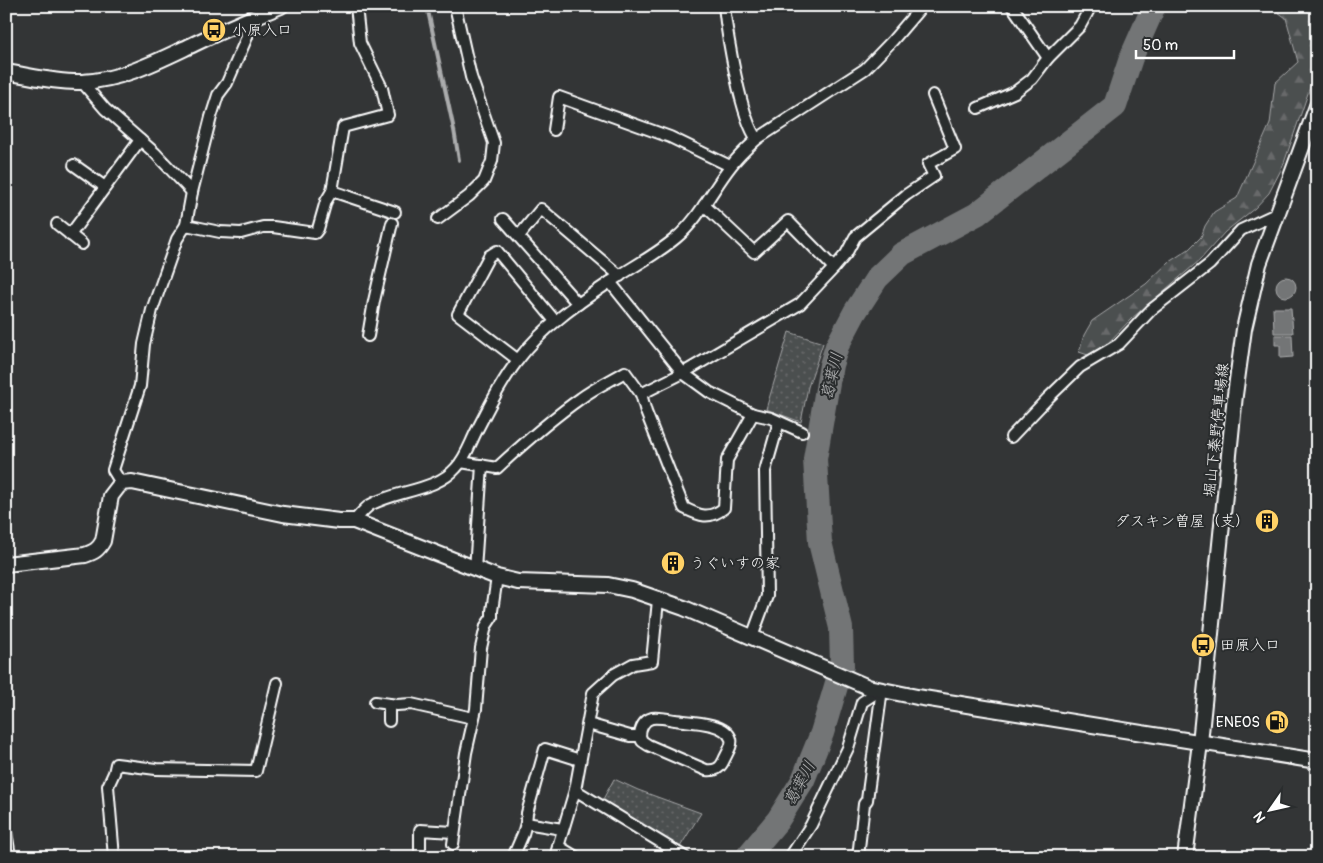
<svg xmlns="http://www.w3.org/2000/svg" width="1323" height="863" viewBox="0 0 1323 863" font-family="Pangolin,'Klee One',sans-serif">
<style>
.forest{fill:url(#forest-firs);stroke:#a6a7a8}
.park{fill:url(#park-dots);stroke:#a6a7a8}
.water{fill:#737576;stroke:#abacad}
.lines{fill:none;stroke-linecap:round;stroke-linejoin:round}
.stream{stroke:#abacad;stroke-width:4}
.river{stroke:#737576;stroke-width:24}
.street-casing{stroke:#fff;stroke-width:14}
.secondary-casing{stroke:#fff;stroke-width:18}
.street{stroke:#2a2d2e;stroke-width:10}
.secondary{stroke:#2a2d2e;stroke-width:14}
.labels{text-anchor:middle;stroke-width:4;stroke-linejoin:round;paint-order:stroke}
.poi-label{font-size:15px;fill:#fff;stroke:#2a2d2e;text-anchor:start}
.street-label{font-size:15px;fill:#fff;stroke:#2a2d2e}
.water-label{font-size:16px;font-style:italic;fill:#b2b3b4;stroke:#2a2d2e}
</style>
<defs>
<pattern id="forest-firs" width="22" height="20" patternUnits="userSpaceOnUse" patternTransform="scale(1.25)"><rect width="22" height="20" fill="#4c4f50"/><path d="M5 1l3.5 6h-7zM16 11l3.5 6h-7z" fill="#67696a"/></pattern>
<pattern id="park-dots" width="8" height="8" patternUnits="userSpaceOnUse" patternTransform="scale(1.25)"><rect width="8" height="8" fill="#4c4f50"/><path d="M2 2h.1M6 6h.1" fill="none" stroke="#67696a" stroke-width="1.8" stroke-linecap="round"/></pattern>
</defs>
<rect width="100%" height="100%" fill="#333536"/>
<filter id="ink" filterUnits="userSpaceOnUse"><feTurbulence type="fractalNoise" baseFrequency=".02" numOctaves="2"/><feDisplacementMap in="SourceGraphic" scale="10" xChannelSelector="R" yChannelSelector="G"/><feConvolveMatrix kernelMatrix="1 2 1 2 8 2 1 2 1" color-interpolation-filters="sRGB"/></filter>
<g filter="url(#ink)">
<!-- forest -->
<polygon class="forest" points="1270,6 1309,6 1313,15 1317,17 1317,67 1283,166 1269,193 1255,208 1225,232 1200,260 1131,319 1107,344 1088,355 1079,352 1084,335 1092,321 1146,284 1169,262 1189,249 1201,237 1205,226 1214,212 1237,198 1270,124 1275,83 1298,62 1286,18"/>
<!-- park -->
<g class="park">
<polygon points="789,332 823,343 808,387 801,422 766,409"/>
<polygon points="614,779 638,790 701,813 680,847 602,801"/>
</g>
<!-- water -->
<g class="water">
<circle cx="1286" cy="287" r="10"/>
<polygon points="1273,308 1291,308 1293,333 1274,333"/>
<polygon points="1275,335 1292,335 1293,357 1280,358 1280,345 1275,345"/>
</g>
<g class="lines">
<!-- stream -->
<polyline class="stream" points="428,11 454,130 459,160"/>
<!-- river -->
<polyline class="river" points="747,857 778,820 803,780 822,733 842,666 841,628 820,542 815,459 831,365 837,346 855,312 877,278 902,254 977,214 1115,106 1131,58 1154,6"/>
<!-- street casing -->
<g class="street-casing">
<g id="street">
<path d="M724,6C727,34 741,120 757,139"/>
<polyline points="1012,6 1048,58"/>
<polyline points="82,82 105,109 155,153 192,192"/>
<polyline points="978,108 1015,92 1032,79 1048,58 1080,26 1091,6"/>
<polyline points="554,130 559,97 670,137 730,166"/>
<polyline points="74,165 105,187"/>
<polyline points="332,191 395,212"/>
<polyline points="704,205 754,252 788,221 834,268"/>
<polyline points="438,219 469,196 484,181 492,161 494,143 471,77 455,6"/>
<polyline points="503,219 578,304"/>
<polyline points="57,224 82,244"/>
<polyline points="186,225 220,232 241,233 263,227 273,227 315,233 318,229 326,201 332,191 343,127 388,115 382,88 360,43 356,6"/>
<polyline points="70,235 140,140"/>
<polyline points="519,236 541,209 620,276"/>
<polyline points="610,282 683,373 709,392 753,414 771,418 802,432"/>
<polyline points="368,336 374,301 392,223"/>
<polyline points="518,360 458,314 489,256 497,251 555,321"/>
<polyline points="641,394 683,373 800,304 834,268 846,254 855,237 906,195 934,176 928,164 955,149 933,95"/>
<polyline points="1011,437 1048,398 1080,367 1119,344 1151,310 1210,264 1241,230 1278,213"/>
<path d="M461,462L497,468C524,443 551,419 581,398C594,388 610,381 625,372L641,394L646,412L684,508C700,516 709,520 724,508L727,460L753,414"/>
<polyline points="121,483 113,470 140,386 144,344 152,310 177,239 186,225 192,192 211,117 218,95 227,83 247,37 246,29 242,21"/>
<path d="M354,521C359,516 364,509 370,505C397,490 436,491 456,468C465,459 470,444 476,432C489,407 501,382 518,360C544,325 583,300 619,276C638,264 658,253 676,238C699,219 712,190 731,166C738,156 747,148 757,139L865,69L893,40L922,6"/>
<polyline points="475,570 482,465"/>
<polyline points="752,637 767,596 765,471 779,422"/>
<polyline points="375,702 397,705 411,704 473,718"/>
<polyline points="389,704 389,721"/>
<path d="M588,724L630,736H640L642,741L648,745L706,770C715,771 720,769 724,760C726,755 733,745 731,739C726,722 690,722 675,720C668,719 659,717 652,718C644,720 640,728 640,736"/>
<polyline points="575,790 685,857"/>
<polyline points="526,823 562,829"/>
<polyline points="6,832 9,850 6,853"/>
<polyline points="453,844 466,753 476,709 481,648 486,626 492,617 492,611 497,577"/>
<polyline points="558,846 576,857"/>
<polyline points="114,857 108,786 114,773 116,764 156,769 256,771 277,683"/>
<polyline points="420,857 420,830 454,832"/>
<polyline points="513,857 523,834 526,823 527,813 545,749 580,760"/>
<polyline points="555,857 575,790 593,693 613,675 633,664 652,661 658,600"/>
<polyline points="790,857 811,825 848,748 862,702 882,689"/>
<polyline points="858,857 864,804 867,800 882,689"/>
</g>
</g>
<!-- secondary casing -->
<g class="secondary-casing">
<g id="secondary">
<path d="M6,72C31,76 57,83 82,82C122,80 158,61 194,44C223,30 251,18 281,6"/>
<path d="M6,564L85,555C94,552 98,550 103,541L111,496L121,483L132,482L283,514L339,521H354L497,577L518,582L608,585L632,590L684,608L868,687L917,697L1317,761"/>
<polyline points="1185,857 1200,743 1235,395 1244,329 1259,264 1317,106"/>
</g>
</g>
<!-- street -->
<use href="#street" class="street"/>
<!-- secondary -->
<use href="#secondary" class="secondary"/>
</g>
</g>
<!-- icons -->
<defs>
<g id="bus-disc" transform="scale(1.25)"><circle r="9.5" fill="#ffd166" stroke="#2a2d2e"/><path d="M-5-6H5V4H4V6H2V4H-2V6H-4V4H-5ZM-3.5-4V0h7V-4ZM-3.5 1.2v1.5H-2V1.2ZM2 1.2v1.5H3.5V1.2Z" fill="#111"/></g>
<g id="building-disc" transform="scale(1.25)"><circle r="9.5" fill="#ffd166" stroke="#2a2d2e"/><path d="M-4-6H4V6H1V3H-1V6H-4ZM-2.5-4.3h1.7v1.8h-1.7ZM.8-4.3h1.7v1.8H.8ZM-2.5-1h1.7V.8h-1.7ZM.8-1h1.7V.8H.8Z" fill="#111"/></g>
<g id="fuel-disc" transform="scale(1.25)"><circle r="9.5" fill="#ffd166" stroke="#2a2d2e"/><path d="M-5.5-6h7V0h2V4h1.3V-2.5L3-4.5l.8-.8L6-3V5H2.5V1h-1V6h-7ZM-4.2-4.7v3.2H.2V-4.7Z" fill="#111"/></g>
</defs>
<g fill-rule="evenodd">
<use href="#bus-disc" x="214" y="30"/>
<use href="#building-disc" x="1267" y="521"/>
<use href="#building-disc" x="673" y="563"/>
<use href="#bus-disc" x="1203" y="645"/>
<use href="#fuel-disc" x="1277" y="722"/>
</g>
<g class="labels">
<!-- poi labels -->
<g class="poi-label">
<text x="232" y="35">小原入口</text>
<text x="1250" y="526" text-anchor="end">ダスキン曽屋（支）</text>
<text x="690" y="568">うぐいすの家</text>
<text x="1220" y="650">田原入口</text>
<text x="1260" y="727" text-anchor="end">ENEOS</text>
</g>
<!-- street labels -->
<g class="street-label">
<text transform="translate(1216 430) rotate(-84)" y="5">堀山下秦野停車場線</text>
</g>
<!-- water labels -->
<g class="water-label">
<text transform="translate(831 376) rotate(-77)" y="6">葛葉川</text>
<text transform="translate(799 783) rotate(-62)" y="6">葛葉川</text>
</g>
</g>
<!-- margin -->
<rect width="1323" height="863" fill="none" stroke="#2a2d2e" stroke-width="25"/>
<rect x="12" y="12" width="1298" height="838" fill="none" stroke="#fff" stroke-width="2" filter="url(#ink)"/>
<!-- north arrow -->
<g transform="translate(1270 810) rotate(236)" stroke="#2a2d2e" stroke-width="4" paint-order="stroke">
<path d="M0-4L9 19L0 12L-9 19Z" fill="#ffffff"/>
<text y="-8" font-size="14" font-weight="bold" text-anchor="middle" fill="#ffffff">N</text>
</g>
<!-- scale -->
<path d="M1136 50v8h98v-8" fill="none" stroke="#ffffff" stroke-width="2.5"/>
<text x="1143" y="50" font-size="15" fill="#ffffff" stroke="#2a2d2e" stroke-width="4" paint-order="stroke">50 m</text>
</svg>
